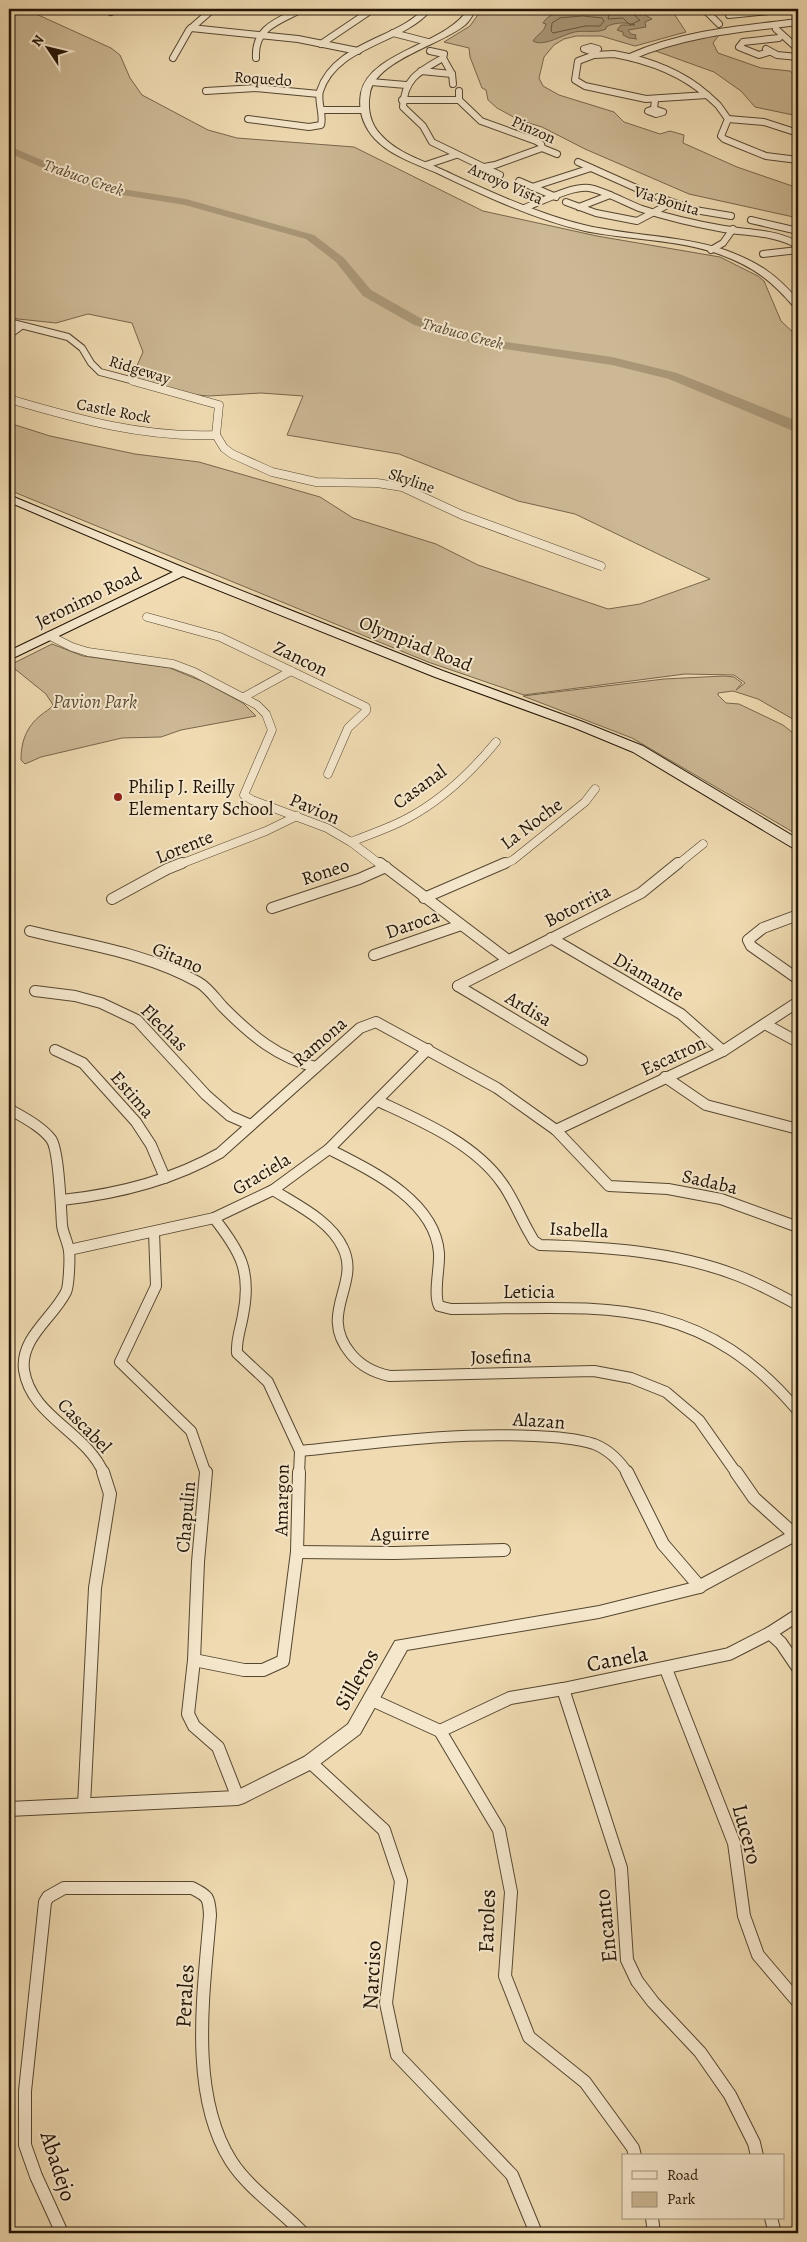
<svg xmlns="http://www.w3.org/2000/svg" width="807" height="2242" viewBox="0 0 807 2242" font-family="Alegreya,serif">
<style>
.green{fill:#ccb894;stroke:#77664c}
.water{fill:#a99777;stroke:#736349}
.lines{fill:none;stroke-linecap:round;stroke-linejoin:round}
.shore{stroke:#66563e;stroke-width:1}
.river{fill:#a99777;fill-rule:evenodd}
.minor-far3-casing{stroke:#554630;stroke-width:8}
.minor-far2-casing{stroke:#554630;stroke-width:9}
.minor-far1-casing{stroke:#554630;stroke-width:12}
.minor-casing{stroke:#554630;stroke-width:14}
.tertiary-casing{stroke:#554630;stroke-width:2}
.secondary-casing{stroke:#221405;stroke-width:2}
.minor-far3{stroke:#f5e7cc;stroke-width:6}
.minor-far2{stroke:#f5e7cc;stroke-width:8}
.minor-far1{stroke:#f5e7cc;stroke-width:10}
.minor{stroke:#f5e7cc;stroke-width:12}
.tertiary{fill:#f5e7cc;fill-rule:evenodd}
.secondary{fill:#f5e7cc;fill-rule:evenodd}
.poi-dot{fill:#8f2418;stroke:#f5e7cc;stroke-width:2}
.labels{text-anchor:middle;stroke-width:4;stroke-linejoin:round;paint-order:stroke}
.far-street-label{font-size:16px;fill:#221405;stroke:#f5e7cc}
.far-water-label{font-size:16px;font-style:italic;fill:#584833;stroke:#f5e7cc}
.street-label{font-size:19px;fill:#221405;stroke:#f5e7cc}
.park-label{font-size:19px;font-style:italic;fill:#5e4d37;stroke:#f5e7cc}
.poi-label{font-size:19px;fill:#221405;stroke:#f5e7cc;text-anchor:start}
.near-street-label{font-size:22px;fill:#221405;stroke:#f5e7cc}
</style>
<rect width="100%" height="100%" fill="#efdab1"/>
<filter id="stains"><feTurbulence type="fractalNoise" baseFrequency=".004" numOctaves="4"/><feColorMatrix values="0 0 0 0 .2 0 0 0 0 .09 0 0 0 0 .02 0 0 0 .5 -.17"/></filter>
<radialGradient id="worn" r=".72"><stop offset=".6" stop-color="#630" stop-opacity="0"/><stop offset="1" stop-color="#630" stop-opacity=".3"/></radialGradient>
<!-- green -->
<g class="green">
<polygon points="9,9 25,9 111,48 120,55 130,78 142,95 208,130 237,138 354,147 483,211 597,236 720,257 758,276 764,281 781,321 798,337 798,722 758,699 733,691 718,693 718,695 726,703 739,704 783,725 798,737 798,835 632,738 523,696 664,679 724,676 734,677 742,683 736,690 745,683 734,675 685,674 524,695 428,662 9,490 9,423 50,436 135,454 199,462 320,497 353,518 436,544 478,565 608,609 640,604 710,579 575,514 518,501 399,454 287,435 303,396 261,393 209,396 185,394 132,377 143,352 132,323 88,314 56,323 9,318"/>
<polygon points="482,9 671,9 686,32 635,46 601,36 576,36 564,39 554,45 544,57 539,78 543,86 559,95 614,112 624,122 660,134 670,131 684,135 683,143 737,167 798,188 798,218 689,194 585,149 542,127 519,120 497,108 488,100 486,90 482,88 470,57 469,48 444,42 470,26"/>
<polygon points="719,35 713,43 718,53 761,68 790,71 798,78 798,116 755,107 741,91 714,72 653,50 664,45"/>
<path d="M52,644L83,656L170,668L204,682L243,703L256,716L181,730L161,737L122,738L41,757L25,764L21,760C21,742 26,727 41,715C46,711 49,710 53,705L46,694L10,665Z"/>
</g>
<!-- water -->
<path class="water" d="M607,9H635L652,19L645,22L646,27L628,30L631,34L636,35L635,37L637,39L629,38L623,35V32L617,30L621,25H635C626,22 615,22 606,27V29C596,34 582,29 571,33C561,36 543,47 533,41C537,34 544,33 546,24L543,23C555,2 597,20 607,9Z"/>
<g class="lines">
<!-- shore -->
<g class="shore">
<polyline points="610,9 608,19 623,18 630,25 640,20 633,14 631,9"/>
<polygon points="583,16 602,18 604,21 600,26 585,26 553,33 551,31 552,23 560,18"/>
</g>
<!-- river -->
<polygon class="river" points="9,146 72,173 122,189 186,199 314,235 344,258 371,290 422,319 486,339 612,357 677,373 797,421 798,433 669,379 612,365 484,346 414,325 363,296 336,262 306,239 185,205 116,194 64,177 9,153"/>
<!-- minor-far3 casing -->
<g class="minor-far3-casing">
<g id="minor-far3">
<polyline points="704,9 719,24"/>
<polyline points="111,12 119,9"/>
<polyline points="729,15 788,9"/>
<polyline points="191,28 298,39 358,51"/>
<polyline points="776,29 798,49"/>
<polyline points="393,33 428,42"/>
<polyline points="321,44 373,9"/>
<polyline points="766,49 777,55 798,57"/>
<polyline points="430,51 444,54 443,58 452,74 453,84"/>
<polyline points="595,52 598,49 591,47 584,49 596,53"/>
<polyline points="769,52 759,55 739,47 743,42 779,38"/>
<path d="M614,54C647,60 681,72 707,95L646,99L585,86L575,80L578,61L594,55Z"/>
<path d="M630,57C684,33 740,29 798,22"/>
<polyline points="173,58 189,30 213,9"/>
<path d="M256,58C254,27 279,21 302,9"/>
<path d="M443,58C420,71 404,78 403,107L423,126L432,142L500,175"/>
<polyline points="421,71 452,74"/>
<polyline points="371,82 406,85"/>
<polyline points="206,91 256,88 319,94"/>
<polyline points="459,91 459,100 481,121 536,141 541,144 542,148 557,154"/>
<polyline points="707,95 718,105 728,119 721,136 724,139 766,156 798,160"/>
<polyline points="402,100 459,100"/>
<polygon points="654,109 663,112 656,114 648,111"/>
<polyline points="654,109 655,99"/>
<polyline points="322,110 365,110"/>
<path d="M248,119L309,127L321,125C324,114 317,102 320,91C335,44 399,42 428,9"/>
<polyline points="728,119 764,122 798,133"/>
<polyline points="578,162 645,192"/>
<polyline points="426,165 456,155"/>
<polyline points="484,167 495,165 542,148"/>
<polyline points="519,181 556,197"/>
<polyline points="532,187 591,168"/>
<polyline points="658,197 695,210 731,216"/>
<polyline points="566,202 596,213 637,221 671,203"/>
<polyline points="579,207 610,195"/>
<path d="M524,208C541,202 571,186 589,188C603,190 628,204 642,209C669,218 696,224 724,229C748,233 771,232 794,243L798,253"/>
<polyline points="751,220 798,231"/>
<polyline points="711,250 723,243 733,229"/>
<polyline points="763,254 798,250"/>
<polyline points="9,322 68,337 82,348 91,363 100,372 138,382"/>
<polyline points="9,335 20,327"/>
</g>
</g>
<!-- minor-far2 casing -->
<g class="minor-far2-casing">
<g id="minor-far2">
<polyline points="133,381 219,405 216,435"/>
<path d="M9,399C77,419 144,438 216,435"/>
<polyline points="216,435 224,448 232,454 272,472 316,482 377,483 402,487 462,515 601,566"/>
<polyline points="147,617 220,637 366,707 366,711 348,728 328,774"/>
<polyline points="50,636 72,647 88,652 173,664 194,672 257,705 266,714 272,730 244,795 252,800 327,828 351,842 381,865"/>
<polyline points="244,697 291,671"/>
<path d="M351,842C370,834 390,828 408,818C442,800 472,771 496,742"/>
<polyline points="178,865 266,831 297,816"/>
<polyline points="502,865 513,860 585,802 595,789"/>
<polyline points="677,865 703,844"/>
</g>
</g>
<!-- minor-far1 casing -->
<g class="minor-far1-casing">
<g id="minor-far1">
<polyline points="380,863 508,960"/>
<polyline points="424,898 505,863"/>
<polyline points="112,899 167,869 182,863"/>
<polyline points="272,908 359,879 386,867"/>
<polyline points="798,915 763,928 748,940 751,946 798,979"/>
<path d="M30,931C86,945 147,953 198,982C209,988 216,1000 224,1008C252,1036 278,1058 316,1067"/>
<polyline points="551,938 681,1014 723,1051"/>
<polyline points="374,955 461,925"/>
<polyline points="458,986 641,893 678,863"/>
<polyline points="458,986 582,1060"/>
<polyline points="35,991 75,996 101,1003 137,1020 206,1095 230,1116 251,1125"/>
<polyline points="765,1024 798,1042"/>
<polyline points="55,1050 83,1063 136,1122 151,1145 165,1178"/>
<polyline points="665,1077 706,1105 798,1129"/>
<path d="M378,1101C421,1121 474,1143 502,1183C513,1198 520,1217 530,1234L534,1241L540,1245C606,1247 673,1251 736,1275C757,1283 778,1294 798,1305"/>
<path d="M11,1110C24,1118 41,1126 51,1139C59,1149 61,1210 62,1225C63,1234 68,1242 69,1251C70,1258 69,1286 66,1292C53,1318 20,1338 24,1370C31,1417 87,1432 104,1474"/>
<polyline points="556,1130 723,1051 798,1002"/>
<path d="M329,1149C370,1170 435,1200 439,1253C440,1268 433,1294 439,1306L451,1309C594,1309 696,1289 798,1411"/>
<path d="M273,1190C297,1205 331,1221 343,1248C361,1285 317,1313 351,1354C361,1366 375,1373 390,1376L594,1371L631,1378L666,1392L699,1420L737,1474"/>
<path d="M62,1200C118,1194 171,1181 220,1153L360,1028L376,1022L497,1088L556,1130L609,1186L668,1189L721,1199L798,1227"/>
<path d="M214,1218C240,1251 252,1271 243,1315C241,1328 236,1339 237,1353L268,1382L300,1451L299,1474"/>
<polyline points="154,1232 156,1286 120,1362 191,1431 206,1474"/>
<polyline points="69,1250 214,1218 273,1190 329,1149 428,1049"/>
<path d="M300,1451C377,1443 455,1432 533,1436C553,1437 575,1438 594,1444C609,1450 620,1461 628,1474"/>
</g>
</g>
<!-- minor casing -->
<g class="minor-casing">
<g id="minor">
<polyline points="206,1472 198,1562 194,1660 188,1714 194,1726 218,1747 238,1798"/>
<polyline points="627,1472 663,1544 700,1587"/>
<polyline points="736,1472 754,1498 795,1535"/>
<polyline points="297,1552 394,1553 504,1550"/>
<polyline points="770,1633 781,1643 798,1668"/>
<polyline points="194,1660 244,1670 263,1670 283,1661 297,1552 299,1472"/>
<polyline points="666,1669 734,1843 744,1916 758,1955 798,2002"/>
<polyline points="563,1689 621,1868 627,1960 637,1981 653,2002 700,2052 730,2095 754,2143 757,2156"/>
<polyline points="372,1700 440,1731 499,1830 511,1892 505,1976 529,2037 585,2082 633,2148 635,2156"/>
<polyline points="440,1731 510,1698 563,1689 729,1654 770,1633 798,1615"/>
<polyline points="310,1762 384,1830 401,1881 386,2003 397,2055 512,2175 536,2233"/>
<polyline points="84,1805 95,1588 110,1494 103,1472"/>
<polyline points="652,2218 654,2233"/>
<polyline points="771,2218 775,2233"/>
<path d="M62,2233L36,2176L25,2145V2091L45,1902L48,1897L64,1888H192C208,1896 209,1897 210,1915C204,1991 188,2093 231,2161C249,2189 280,2209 303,2233"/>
</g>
</g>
<!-- tertiary casing -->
<g class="tertiary-casing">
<g id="tertiary">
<path d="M468,9H476C473,14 470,21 465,25C441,45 376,60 370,93C367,108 370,124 381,135C397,153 422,160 443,170C489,191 535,213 584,225C630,236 679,235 725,250C758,262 776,274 798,300V309L795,308C771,280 754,267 719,254C676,239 629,240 585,231C533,219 485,196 437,173C416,164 391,156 375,139C363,126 358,110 361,93C370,51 446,45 468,9Z"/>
<polygon points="798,1527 798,1540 700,1593 599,1618 407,1650 360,1734 316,1767 244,1803 238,1805 9,1816 9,1802 236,1791 304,1757 348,1724 395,1641 599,1606 695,1582"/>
</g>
</g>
<!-- secondary casing -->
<g class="secondary-casing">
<polygon id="secondary" points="9,495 187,569 443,671 583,722 643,746 798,839 798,849 793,848 633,752 575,728 435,677 183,576 9,660 9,651 173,572 9,502"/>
</g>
<!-- minor-far3 -->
<use href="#minor-far3" class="minor-far3"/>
<!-- minor-far2 -->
<use href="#minor-far2" class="minor-far2"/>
<!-- minor-far1 -->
<use href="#minor-far1" class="minor-far1"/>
<!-- minor -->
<use href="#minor" class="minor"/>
<!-- tertiary -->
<use href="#tertiary" class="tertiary"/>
<!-- secondary -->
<use href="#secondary" class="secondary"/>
</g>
<!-- markers -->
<circle class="poi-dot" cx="118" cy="797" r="5"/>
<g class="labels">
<!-- far-street labels -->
<g class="far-street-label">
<text transform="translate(263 78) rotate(4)" y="6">Roquedo</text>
<text transform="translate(534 129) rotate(24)" y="6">Pinzon</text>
<text transform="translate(506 183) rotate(24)" y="6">Arroyo Vista</text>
<text transform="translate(667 200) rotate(17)" y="6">Via Bonita</text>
<text transform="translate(140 369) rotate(17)" y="6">Ridgeway</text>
<text transform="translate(114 410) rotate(11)" y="6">Castle Rock</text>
<text transform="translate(412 480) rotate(19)" y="6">Skyline</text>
</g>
<!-- far-water labels -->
<g class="far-water-label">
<text transform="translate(84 177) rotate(19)" y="6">Trabuco Creek</text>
<text transform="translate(463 333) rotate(15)" y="6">Trabuco Creek</text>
</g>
<!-- street labels -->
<g class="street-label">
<text transform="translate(88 597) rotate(-26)" y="7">Jeronimo Road</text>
<text transform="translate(416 643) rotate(22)" y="7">Olympiad Road</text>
<text transform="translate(301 658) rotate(26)" y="7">Zancon</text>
<text transform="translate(419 786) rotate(-36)" y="7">Casanal</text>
<text transform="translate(315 808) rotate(23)" y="7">Pavion</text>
<text transform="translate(531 823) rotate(-37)" y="7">La Noche</text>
<text transform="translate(184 846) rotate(-22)" y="7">Lorente</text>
<text transform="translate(325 871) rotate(-18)" y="7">Roneo</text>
<text transform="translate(577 905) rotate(-27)" y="7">Botorrita</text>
<text transform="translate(412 923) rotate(-19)" y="7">Daroca</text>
<text transform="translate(178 957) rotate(23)" y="7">Gitano</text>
<text transform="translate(649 976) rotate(30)" y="7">Diamante</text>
<text transform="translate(529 1008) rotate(31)" y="7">Ardisa</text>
<text transform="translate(165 1027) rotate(45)" y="7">Flechas</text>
<text transform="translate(319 1041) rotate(-41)" y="7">Ramona</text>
<text transform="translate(673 1055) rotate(-25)" y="7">Escatron</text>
<text transform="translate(133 1094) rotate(49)" y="7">Estima</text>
<text transform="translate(261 1173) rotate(-31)" y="7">Graciela</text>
<text transform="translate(710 1181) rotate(13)" y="7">Sadaba</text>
<text transform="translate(579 1229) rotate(3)" y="7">Isabella</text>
<text x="529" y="1298">Leticia</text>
<text transform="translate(501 1356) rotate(-1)" y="7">Josefina</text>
<text transform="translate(539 1420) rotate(4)" y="7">Alazan</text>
<text transform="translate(85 1425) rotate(46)" y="7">Cascabel</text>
<text transform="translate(281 1500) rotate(-89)" y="7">Amargon</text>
<text transform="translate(185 1517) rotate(-85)" y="7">Chapulin</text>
<text transform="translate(400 1533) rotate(-1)" y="7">Aguirre</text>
</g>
<!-- park labels -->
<g class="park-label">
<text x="95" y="708">Pavion Park</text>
</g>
<!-- poi labels -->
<g class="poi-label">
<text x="128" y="793">Philip J. Reilly<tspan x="128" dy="22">Elementary School</tspan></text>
</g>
<!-- near-street labels -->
<g class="near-street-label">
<text transform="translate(617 1658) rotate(-11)" y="8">Canela</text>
<text transform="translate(356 1679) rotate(-60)" y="8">Silleros</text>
<text transform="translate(748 1834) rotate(75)" y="8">Lucero</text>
<text transform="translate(486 1921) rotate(-88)" y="8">Faroles</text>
<text transform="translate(605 1926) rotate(-96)" y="8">Encanto</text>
<text transform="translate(371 1975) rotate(-87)" y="8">Narciso</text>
<text transform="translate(184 1996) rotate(-87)" y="8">Perales</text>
<text transform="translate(59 2166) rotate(72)" y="8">Abadejo</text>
</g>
</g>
<!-- margin -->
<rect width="807" height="2242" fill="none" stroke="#efdab1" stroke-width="30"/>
<rect x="10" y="10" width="787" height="2222" fill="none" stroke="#221405" stroke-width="2.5"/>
<rect x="15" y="15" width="777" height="2212" fill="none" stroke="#221405"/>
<!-- legend -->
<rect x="622" y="2154" width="162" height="65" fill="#f5e7cc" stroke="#a1937c"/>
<rect x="632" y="2171" width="25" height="8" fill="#f5e7cc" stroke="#a1937c"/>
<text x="667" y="2180" font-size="15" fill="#221405">Road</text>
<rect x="632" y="2192" width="25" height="15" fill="#ccb894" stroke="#a1937c"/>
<text x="667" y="2204" font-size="15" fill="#221405">Park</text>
<!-- north arrow -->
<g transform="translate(48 48) rotate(305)" stroke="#f5e7cc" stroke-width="4" paint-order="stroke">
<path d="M0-4L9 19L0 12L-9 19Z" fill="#221405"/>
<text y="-8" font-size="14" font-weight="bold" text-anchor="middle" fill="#221405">N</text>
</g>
<rect width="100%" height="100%" filter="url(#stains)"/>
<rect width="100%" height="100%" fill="url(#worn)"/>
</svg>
